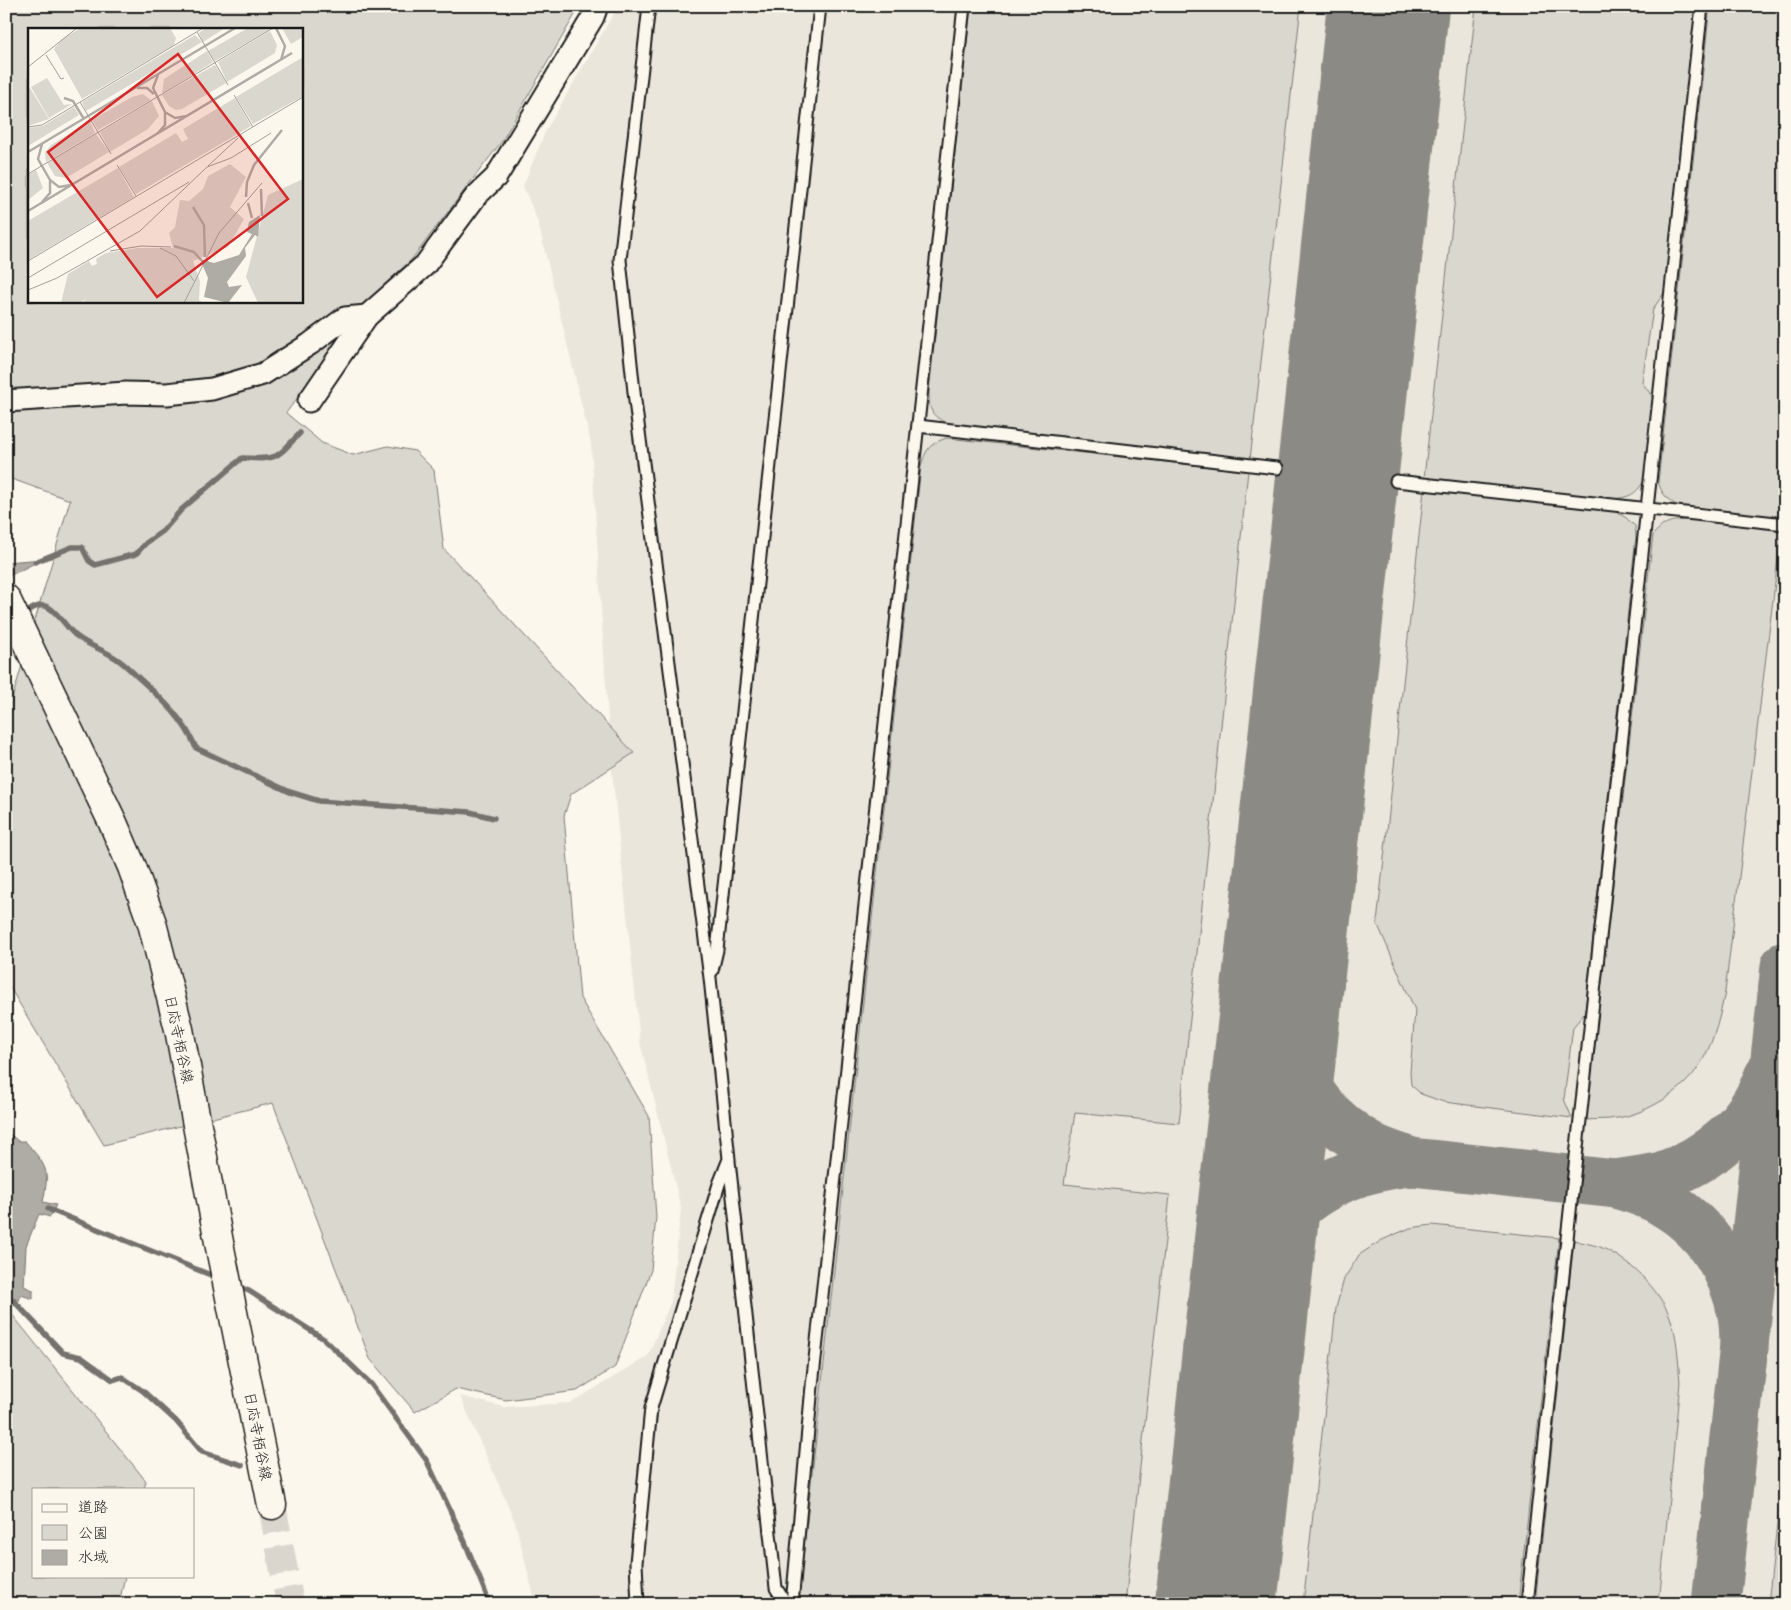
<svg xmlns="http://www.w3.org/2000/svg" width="1791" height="1610" viewBox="0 0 1791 1610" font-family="'Balsamiq Sans','Klee One',sans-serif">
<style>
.built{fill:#eae6dc}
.green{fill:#dad7ce;stroke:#7b7a75;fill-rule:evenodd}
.water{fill:#afaca5;stroke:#74726e}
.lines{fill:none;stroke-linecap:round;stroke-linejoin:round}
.stream{stroke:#74726e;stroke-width:5.5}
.taxiway{stroke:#8c8a84;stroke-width:49}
.runway{stroke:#8c8a84;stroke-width:122}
.secondary-tunnel{stroke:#dad6cd;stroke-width:28;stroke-dasharray:28 14;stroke-linecap:butt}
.service-casing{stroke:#1c1c1c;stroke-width:15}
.minor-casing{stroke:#1c1c1c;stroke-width:25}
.secondary-casing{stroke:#1c1c1c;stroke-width:31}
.service{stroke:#fbf7ec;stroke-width:11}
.minor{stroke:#fbf7ec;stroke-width:21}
.secondary{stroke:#fbf7ec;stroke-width:28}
.labels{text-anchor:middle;stroke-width:4;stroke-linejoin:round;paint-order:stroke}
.street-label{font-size:15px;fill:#1c1c1c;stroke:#fbf7ec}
.inset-river{fill:none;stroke:#afaca5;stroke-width:2.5}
.inset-road{fill:none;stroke:#a29f99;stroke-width:1}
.view{fill:#d62828;fill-opacity:0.15;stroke:#d62828;stroke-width:2.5}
.inset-edge{fill:none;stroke:#1c1c1c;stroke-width:2.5}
</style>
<rect width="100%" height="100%" fill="#fbf7ec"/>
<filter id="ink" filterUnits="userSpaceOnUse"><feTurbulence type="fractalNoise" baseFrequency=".02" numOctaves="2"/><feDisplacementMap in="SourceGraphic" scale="10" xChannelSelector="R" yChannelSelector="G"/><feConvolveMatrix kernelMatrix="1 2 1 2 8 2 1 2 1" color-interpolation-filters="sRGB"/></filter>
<g filter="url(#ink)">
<!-- built -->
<polygon class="built" points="618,6 1785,6 1785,1604 536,1604 515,1522 460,1396 504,1407 571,1403 648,1356 671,1301 681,1208 640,1042 610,751 591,444 538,222 523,186 546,130"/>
<!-- green -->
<g class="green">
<path d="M6,6H580L502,141L412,259L380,289L286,413L322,443L353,455L388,446L415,451L434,470L444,549L634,753L571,794L564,816L580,998L649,1116L656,1217L651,1270L615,1367L577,1391L506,1400L456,1389L415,1412L370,1359L273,1103L104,1145L6,981V720L70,500L6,477ZM29,29H301V301H29Z"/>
<path d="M971,6H1301L1250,460L948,424C930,415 929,410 929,391Z"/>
<path d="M1476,6H1696L1664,293L1653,309L1642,382L1653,398L1644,481C1635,495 1630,497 1613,499L1424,478Z"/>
<path d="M1710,6H1785V482L1781,517L1678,506C1667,500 1662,494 1658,482Z"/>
<path d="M947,438L1248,471L1179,1123L1075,1113L1064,1184L1170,1195L1125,1604H798L921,466C926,449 930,443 947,438Z"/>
<polygon points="1424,490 1614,511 1625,517 1635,526 1636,536 1586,1003 1584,1014 1573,1027 1564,1099 1572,1118 1444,1102 1421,1094 1411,1085 1410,1072 1415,1010 1377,923"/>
<path d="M1690,520L1774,528L1781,534L1725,992C1715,1041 1703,1079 1656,1104C1643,1111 1631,1116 1617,1118C1607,1120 1596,1119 1586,1120L1653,535C1666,520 1671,521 1690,520Z"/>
<polygon points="1432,1225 1559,1238 1518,1604 1303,1604 1336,1308 1344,1279 1359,1255 1382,1240 1410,1228"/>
<path d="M1574,1240C1582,1243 1592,1244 1600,1247C1627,1257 1660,1290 1670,1317C1678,1337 1678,1360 1680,1382L1659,1604H1535Z"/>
<polygon points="6,1307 146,1481 144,1489 34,1489 34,1576 125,1576 119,1604 6,1604"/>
<polygon points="1785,1453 1785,1604 1768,1604"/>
</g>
<!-- water -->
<g class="water">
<polygon points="43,559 11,575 6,581 6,562"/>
<path d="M6,1131L18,1141H25C47,1167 50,1168 43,1202L56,1205L50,1217L39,1214L26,1246L24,1286L33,1290V1299L21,1295L18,1303L15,1305H9L6,1302Z"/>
</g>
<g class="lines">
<!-- stream -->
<g class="stream">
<path d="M35,562L72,547H82L89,561L95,565L136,554L146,543L163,531L181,510L242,458C279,460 275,459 300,433"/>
<path d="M21,616C29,611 36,604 45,606C55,608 67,628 75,635C89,647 107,650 121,662C128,667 134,674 141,680C163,700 184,719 196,748L290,792L319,801L470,812L494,818"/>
<polyline points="48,1209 218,1278"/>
<polyline points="235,1285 249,1291 324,1339 371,1384 427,1461 465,1542 490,1604"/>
<polyline points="13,1300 63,1353 81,1357 113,1380 122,1377 143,1391 176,1421 202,1452 242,1465"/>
</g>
<!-- taxiway -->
<g class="taxiway">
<path d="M1284,966C1284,991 1281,1019 1287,1043C1299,1088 1332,1125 1372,1147C1385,1154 1399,1157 1412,1162"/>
<path d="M1616,1184C1631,1181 1647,1180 1662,1176C1709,1160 1751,1125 1768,1077"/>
<path d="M1248,1307C1253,1287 1257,1267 1266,1248C1294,1192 1353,1167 1412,1162L1616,1184C1633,1189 1651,1194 1666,1204C1706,1227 1734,1270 1742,1315C1744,1326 1744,1338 1744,1350"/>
<polyline points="1716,1604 1785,966"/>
</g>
<!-- runway -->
<polyline class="runway" points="1216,1604 1388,6"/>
<!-- secondary-tunnel -->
<polyline class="secondary-tunnel" points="272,1505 290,1604"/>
<!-- service casing -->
<g class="service-casing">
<g id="service">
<polyline points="918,426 1277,468"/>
<polyline points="1396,481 1785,524"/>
<polyline points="712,971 717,950 820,6"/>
<polyline points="729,1161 776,1588 786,1604"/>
<polyline points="638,1604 636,1563 651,1408 719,1184 729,1159 710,978 635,401 620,260 649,6"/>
<polyline points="792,1604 812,1386 964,6"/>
<polyline points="1527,1604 1702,6"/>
</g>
</g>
<!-- minor casing -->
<g class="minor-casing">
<g id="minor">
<polyline points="6,401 126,393 167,394 212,389 263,374 310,344 345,318 367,316"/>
<polyline points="309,401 367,316 425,265 476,196 496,177 593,17 597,6"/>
</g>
</g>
<!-- secondary casing -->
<g class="secondary-casing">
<polyline id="secondary" points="6,599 113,823 132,867 152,923 179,1029 221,1253 272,1505"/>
</g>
<!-- service -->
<use href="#service" class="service"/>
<!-- minor -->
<use href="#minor" class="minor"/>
<!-- secondary -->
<use href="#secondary" class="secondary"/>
</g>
</g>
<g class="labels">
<!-- street labels -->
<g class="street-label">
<text transform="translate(179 1039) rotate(78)" y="5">日応寺栢谷線</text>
<text transform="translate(258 1436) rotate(79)" y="5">日応寺栢谷線</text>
</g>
</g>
<!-- overview -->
<g transform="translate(28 28)">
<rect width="275" height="275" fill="#fbf7ec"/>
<path d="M53,0H142L148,10L146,17L54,71L26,21L34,11ZM177,0H197L175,14L171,5ZM220,0L241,2L187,33L180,23ZM254,0H275V9L263,16ZM242,3L249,17L247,25L199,54L190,34ZM167,7L174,14L58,83L54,74ZM179,23L185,34L134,66L136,51ZM275,29V68L225,96L208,69ZM187,37L198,55L154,81L148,82L141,78L134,67ZM19,50L36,77L44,76L21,90L3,59ZM2,60L21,91L0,98V61ZM115,66L123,72L70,102L64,92L104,69ZM207,70L223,98L108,166L91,139L148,105L154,114L160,111L155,101ZM124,73L131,88L120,101L82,124L72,104ZM46,79L51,87L0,118V100L15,98ZM62,93L67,105L18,134L17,125L23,117ZM68,106L81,124L38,150L27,148L19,135ZM202,136L218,149L202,179L216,191L200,219L165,233L172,253L171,272L175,275H54L59,270L52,275H33L40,246L61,233L64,238L69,236L68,231L78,225L110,220H145L141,205L147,199L152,172L161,173L175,161L180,148ZM90,140L106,169L0,232V193ZM8,142L15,160L0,172V147ZM275,151V275H230L218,249L240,167Z" fill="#dad7ce"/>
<path d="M232,187L230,209L227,207L217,220L218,228L199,254L201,259L214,257L200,275L176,269L180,250L172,231L186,235L211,227L224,206L219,204L221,194Z" fill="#afaca5"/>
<path class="inset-river" d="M248,0L257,18L253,32M130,47L125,60L137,84L147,90L159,88M109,60H119L126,66M36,70L45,73L56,91M129,106L137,97V84M14,116L10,131L22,152L31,159L43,157M0,124L207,0M233,161L234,188M218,169L219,154L226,137L254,102M14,174L22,165V153M220,175L224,190M165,179L176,197L177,229M0,183L264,25M146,218L166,224L173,232"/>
<path class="inset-road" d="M169,4L200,57M18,27L33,51L36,50M0,39L49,0M206,67L225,99M52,74L83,126M0,99L14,97L175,0M89,137L108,168M180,138L210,110M0,146L245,0M132,220L148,228L166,253M82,223L113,218L143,219M0,233L275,69M0,250L161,154M0,262L29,250L112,203L179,139L203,130L243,105M156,275L191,205L234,155"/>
<path class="view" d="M150,26L260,171L129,269L20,124Z"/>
<rect width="275" height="275" class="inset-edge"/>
</g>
<!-- margin -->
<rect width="1791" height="1610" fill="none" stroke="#fbf7ec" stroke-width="25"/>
<rect x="12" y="12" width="1766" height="1585" fill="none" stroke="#1c1c1c" stroke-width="2" filter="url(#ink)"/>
<!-- legend -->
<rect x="32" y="1488" width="162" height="90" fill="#fbf7ec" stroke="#a29f99"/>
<rect x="42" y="1504" width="25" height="8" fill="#fbf7ec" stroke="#a29f99"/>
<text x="78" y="1512" font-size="15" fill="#1c1c1c">道路</text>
<rect x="42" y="1525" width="25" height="15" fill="#dad7ce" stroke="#a29f99"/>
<text x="78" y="1538" font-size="15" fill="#1c1c1c">公園</text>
<rect x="42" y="1550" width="25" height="15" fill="#afaca5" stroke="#a29f99"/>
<text x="78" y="1562" font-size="15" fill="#1c1c1c">水域</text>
</svg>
